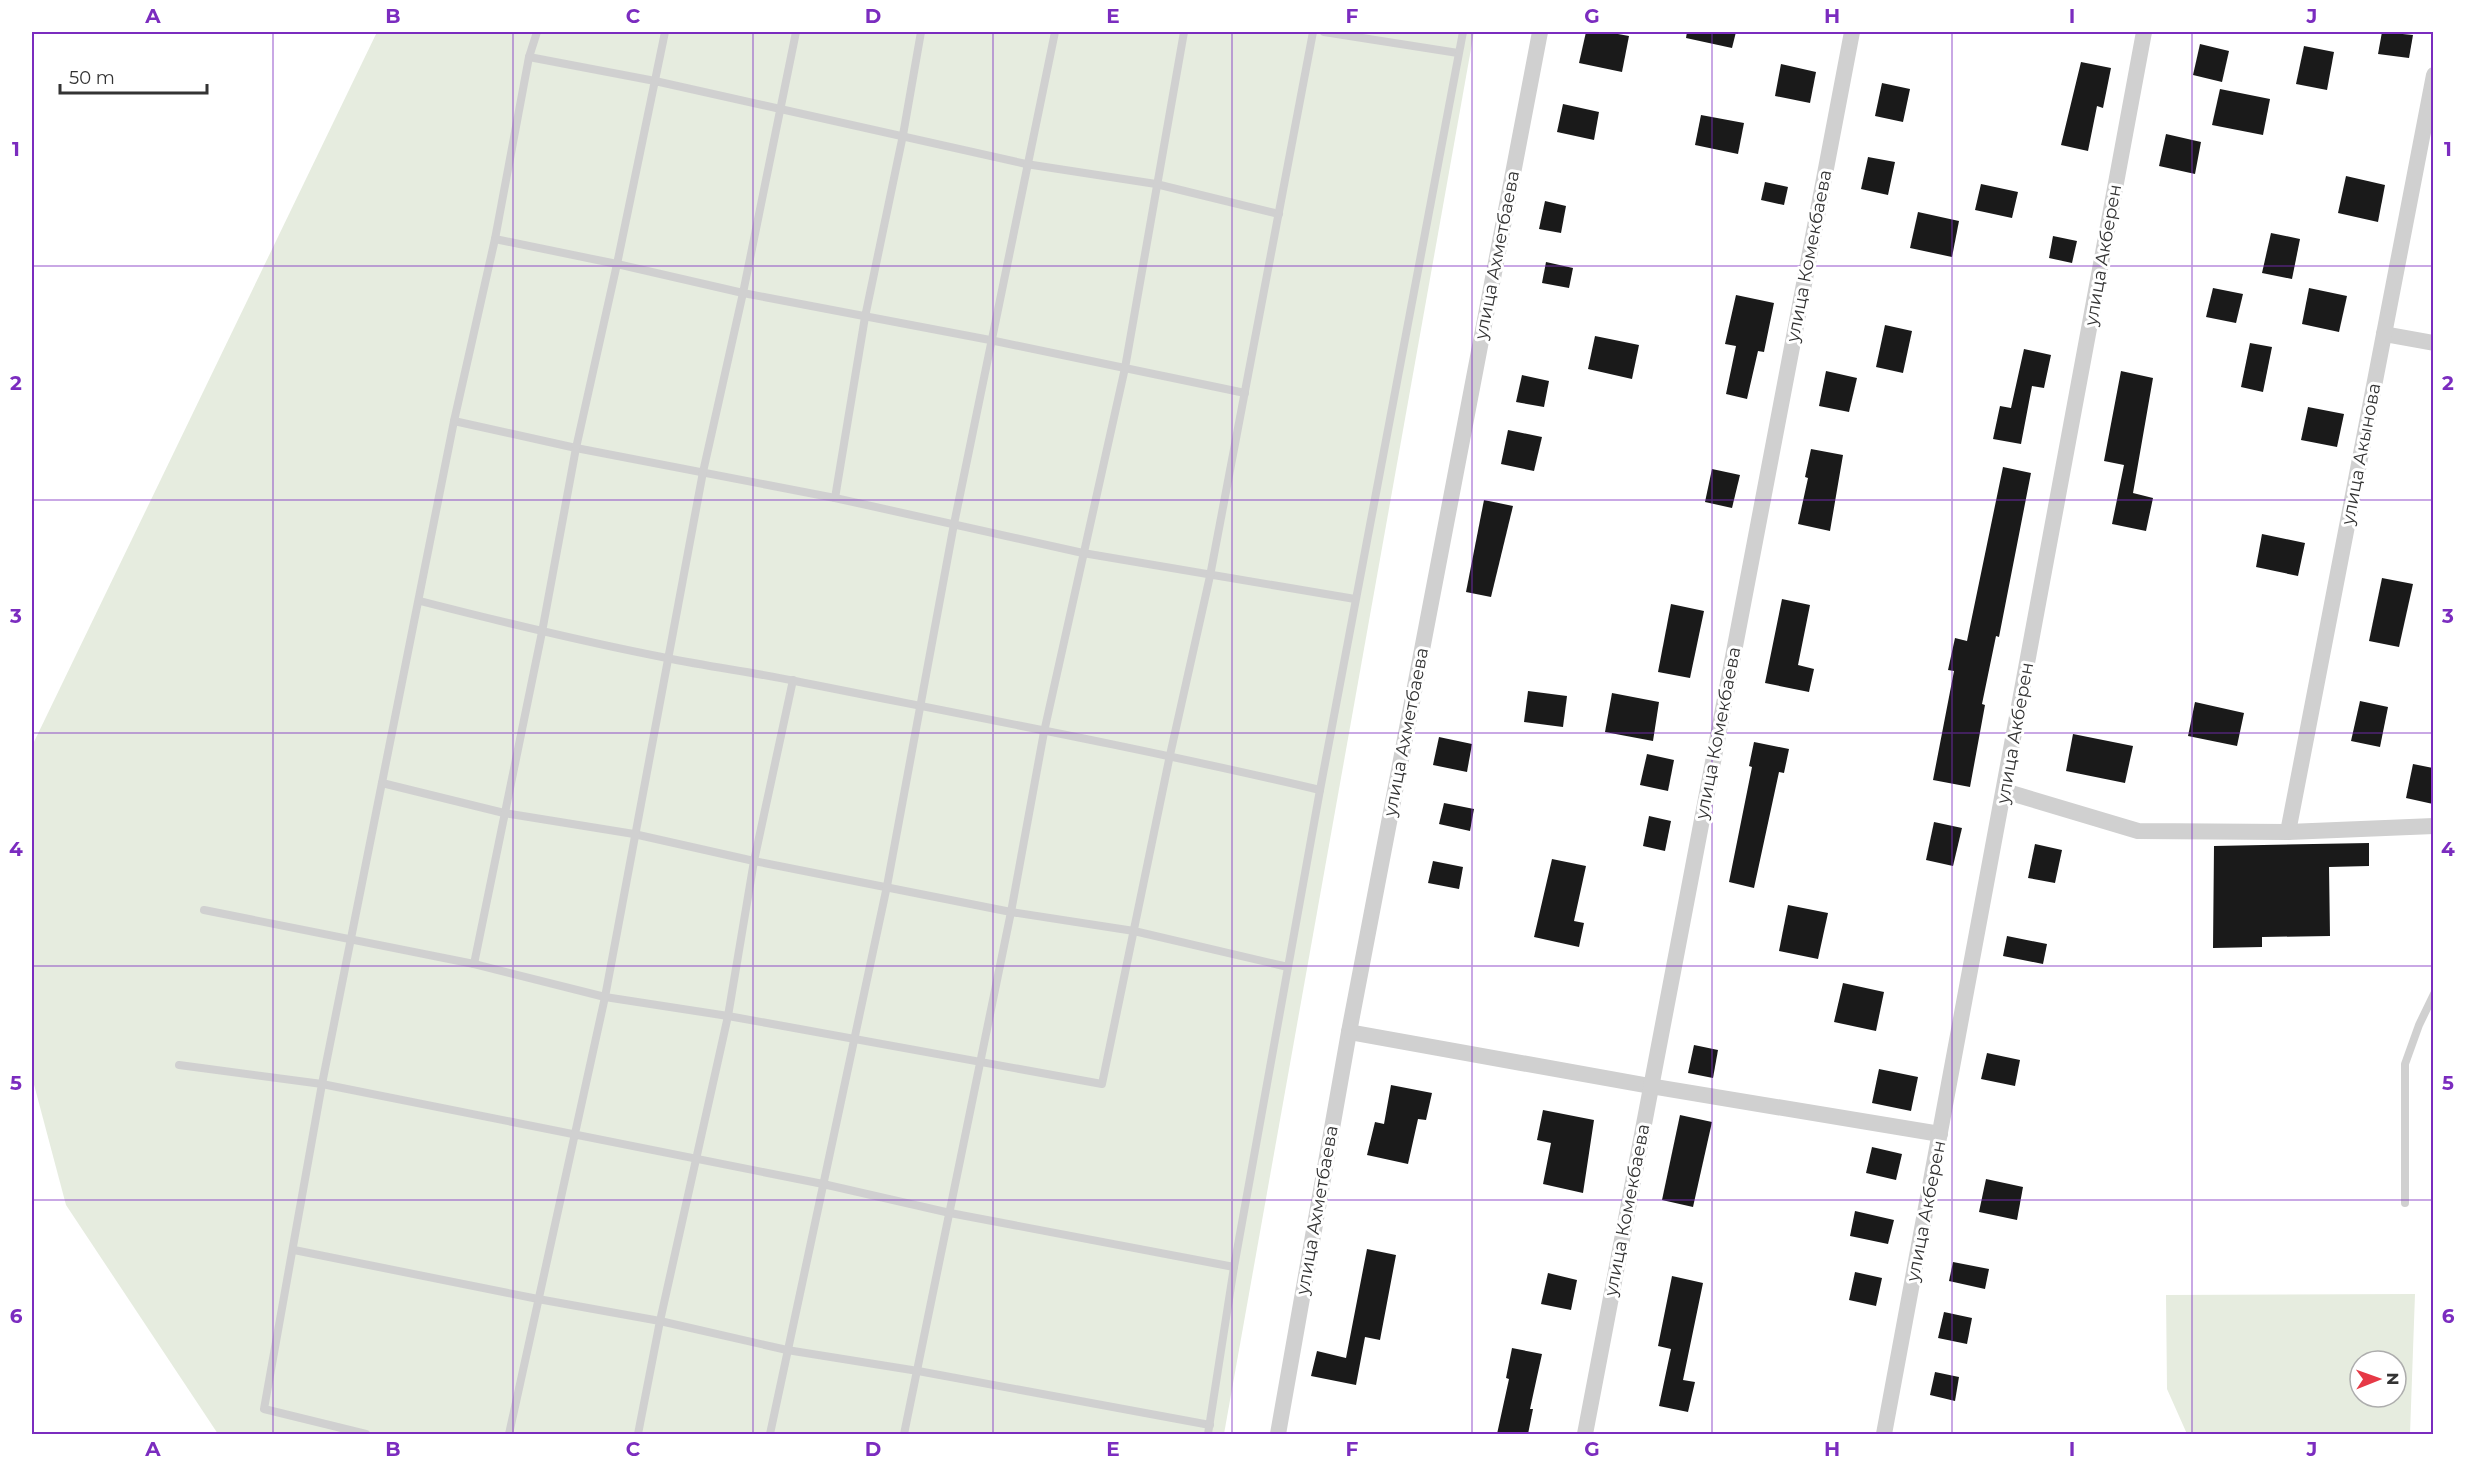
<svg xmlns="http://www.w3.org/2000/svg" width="2465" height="1466" viewBox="0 0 2465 1466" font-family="Montserrat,sans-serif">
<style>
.green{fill:#e6ecdf;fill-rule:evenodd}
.building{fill:#1a1a1a}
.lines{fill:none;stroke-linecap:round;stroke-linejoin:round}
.lane{stroke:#d0d0d0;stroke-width:8}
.street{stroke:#d0d0d0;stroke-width:16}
.grid{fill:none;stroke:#7b2cbf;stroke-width:1.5;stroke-opacity:0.55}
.labels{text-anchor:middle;stroke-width:6;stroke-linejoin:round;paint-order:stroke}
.street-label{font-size:18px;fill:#333;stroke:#fff}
.neatline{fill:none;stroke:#7b2cbf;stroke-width:2}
.grid-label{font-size:20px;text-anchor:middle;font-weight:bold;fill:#7b2cbf}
</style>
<rect width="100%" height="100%" fill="#fff"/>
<!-- green -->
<g class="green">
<polygon points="377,32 1474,32 1224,1434 218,1434 66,1205 32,1077 32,746"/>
<path d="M2415,1294L2410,1434H2187L2167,1389L2166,1295ZM2360,1361H2396V1397H2360Z"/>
</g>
<!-- building -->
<g class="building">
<polygon points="1586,32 1607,32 1629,36 1622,72 1579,63"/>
<polygon points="1687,32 1736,32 1732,48 1686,38"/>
<polygon points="2382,32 2413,35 2409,58 2378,54"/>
<polygon points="2200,44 2229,51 2222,82 2193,75"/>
<polygon points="2304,46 2334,52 2327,90 2296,84"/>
<polygon points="2081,62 2111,68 2103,108 2097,106 2088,151 2061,145"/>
<polygon points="1781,64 1816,72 1810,103 1775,96"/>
<polygon points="1882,83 1910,89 1903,122 1875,116"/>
<polygon points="2220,89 2270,99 2263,135 2212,125"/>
<polygon points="1563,104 1599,112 1594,140 1557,132"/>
<polygon points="1701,115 1744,123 1738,154 1695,145"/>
<polygon points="2166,134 2201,142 2195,174 2159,166"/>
<polygon points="1868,157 1895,162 1888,195 1861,189"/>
<polygon points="2346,176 2385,185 2378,222 2338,213"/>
<polygon points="1765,182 1788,187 1784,205 1761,200"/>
<polygon points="1981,184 2018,192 2012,218 1975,210"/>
<polygon points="1545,201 1566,206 1561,233 1539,229"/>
<polygon points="1918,212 1959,221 1952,257 1910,248"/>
<polygon points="2271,233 2300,239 2292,279 2262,273"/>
<polygon points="2053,236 2077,241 2072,263 2049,258"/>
<polygon points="1546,262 1573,268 1569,288 1542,283"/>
<polygon points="2213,288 2243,294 2236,323 2206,317"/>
<polygon points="2309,288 2347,296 2339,332 2302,324"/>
<polygon points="1736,295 1774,303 1764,352 1758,351 1747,399 1726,394 1736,346 1725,344"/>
<polygon points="1885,325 1912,331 1903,373 1876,367"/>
<polygon points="1595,336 1639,345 1632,379 1588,369"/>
<polygon points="2250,343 2272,347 2263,392 2241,387"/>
<polygon points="2024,349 2051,355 2044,388 2032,386 2021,444 1993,439 2000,406 2011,408"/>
<polygon points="1826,371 1857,378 1849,412 1819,406"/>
<polygon points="2121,371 2153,378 2133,493 2153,498 2146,531 2112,524 2124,465 2104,461"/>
<polygon points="1522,375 1549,381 1544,407 1516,402"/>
<polygon points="2308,407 2344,414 2337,447 2301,440"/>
<polygon points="1508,430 1542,437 1534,471 1501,464"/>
<polygon points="1811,449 1843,455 1830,531 1798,524 1808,478 1805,477"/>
<polygon points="2003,467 2031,473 1999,637 1996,636 1982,704 1985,705 1970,787 1933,780 1954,671 1948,670 1955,638 1967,641"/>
<polygon points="1712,469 1740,475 1732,508 1705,502"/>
<polygon points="1484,500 1513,506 1491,597 1466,592"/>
<polygon points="2262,534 2305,543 2298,576 2256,567"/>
<polygon points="2382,578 2413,584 2399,647 2369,641"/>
<polygon points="1782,599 1810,605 1798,665 1814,669 1809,692 1765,683"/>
<polygon points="1671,604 1704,611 1690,678 1658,672"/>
<polygon points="1528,691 1567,696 1563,727 1524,722"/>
<polygon points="1612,693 1659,702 1653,741 1605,732"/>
<polygon points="2360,701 2388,707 2380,747 2351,741"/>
<polygon points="2195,702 2244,713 2237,746 2188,736"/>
<polygon points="2073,734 2133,746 2125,783 2066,771"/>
<polygon points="1439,737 1472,744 1467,772 1433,765"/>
<polygon points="1754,742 1789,749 1784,773 1779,772 1754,888 1729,882 1752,767 1749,766"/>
<polygon points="1647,754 1674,760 1668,791 1640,785"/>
<polygon points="2413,764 2433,768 2433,804 2406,798"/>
<polygon points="1444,803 1474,809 1470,831 1439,824"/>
<polygon points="1649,816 1671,821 1665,851 1643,846"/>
<polygon points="1934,822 1962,828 1953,866 1926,860"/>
<polygon points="2369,843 2369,866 2329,867 2330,936 2262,937 2262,947 2213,948 2214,846"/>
<polygon points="2035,844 2062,850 2055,883 2028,878"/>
<polygon points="1552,859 1586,866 1574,921 1584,923 1579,947 1534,937"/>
<polygon points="1433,861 1463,867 1459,889 1428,883"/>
<polygon points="1788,905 1828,913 1818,959 1779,951"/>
<polygon points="2007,936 2047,944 2043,964 2003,956"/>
<polygon points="1843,983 1884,992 1876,1031 1834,1022"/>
<polygon points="1694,1045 1718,1050 1713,1078 1688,1073"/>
<polygon points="1987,1053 2020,1060 2015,1086 1981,1079"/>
<polygon points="1879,1069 1918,1077 1911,1111 1872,1103"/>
<polygon points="1391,1085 1432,1093 1426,1120 1418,1119 1408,1164 1367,1155 1375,1122 1384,1124"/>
<polygon points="1543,1110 1594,1120 1583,1193 1543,1184 1551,1143 1537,1140"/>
<polygon points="1680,1115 1712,1122 1693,1207 1662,1200"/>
<polygon points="1872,1147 1902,1154 1896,1180 1866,1173"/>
<polygon points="1986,1179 2023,1187 2017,1220 1979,1212"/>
<polygon points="1855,1211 1894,1220 1888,1244 1850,1236"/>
<polygon points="1367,1249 1396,1255 1380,1340 1365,1337 1356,1385 1311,1376 1317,1351 1346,1358"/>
<polygon points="1953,1262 1989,1269 1985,1289 1949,1281"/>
<polygon points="1855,1272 1882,1278 1876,1306 1849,1300"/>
<polygon points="1548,1273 1577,1280 1571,1310 1541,1304"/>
<polygon points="1672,1276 1703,1283 1683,1380 1695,1382 1688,1412 1659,1406 1671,1349 1658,1346"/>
<polygon points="1944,1312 1972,1318 1967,1344 1938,1338"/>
<polygon points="1512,1348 1542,1354 1530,1409 1533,1409 1528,1434 1497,1434 1509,1379 1506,1378"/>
<polygon points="1935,1372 1959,1377 1955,1401 1930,1395"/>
</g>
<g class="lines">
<!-- lane -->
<g class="lane">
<polyline points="1324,32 1458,53"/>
<polyline points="529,57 655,81 1026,164 1156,184 1279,214"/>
<polyline points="495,239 617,264 743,293 990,340 1245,393"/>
<polyline points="454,421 576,448 835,498 1083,553 1355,599"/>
<polyline points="835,498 865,317 903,135 921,32"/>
<path d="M420,601C502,622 584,642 667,658C710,667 752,672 795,681C970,716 1146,749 1320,790"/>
<polyline points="382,783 504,813 634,834 754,861 1011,912 1134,931 1288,967"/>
<polyline points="204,910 474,964 605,997 728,1016 1102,1084 1170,755 1210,576 1313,32"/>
<polyline points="474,964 542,632 576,448 617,264 665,32"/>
<polyline points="179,1065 322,1084 823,1184 950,1213 1234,1267"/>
<polyline points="2405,1203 2405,1064 2419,1025 2434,994"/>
<polyline points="294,1250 538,1299 660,1321 787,1350 918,1371 1210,1425"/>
<polyline points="366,1434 264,1409 322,1084 454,421 495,239 529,57 537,32"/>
<polyline points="509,1434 605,997 703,472 743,293 796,32"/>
<polyline points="638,1434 660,1321 728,1016 754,861 793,680"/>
<polyline points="770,1434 887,886 954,524 1055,32"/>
<polyline points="904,1434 1011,912 1044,732 1125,368 1184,32"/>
<polyline points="1208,1434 1234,1267 1320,790 1463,32"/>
</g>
<!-- street -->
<g class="street">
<polyline points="2384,334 2434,343"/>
<polyline points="2004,791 2138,831 2288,832 2434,826"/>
<polyline points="2288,832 2434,75"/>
<polyline points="1349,1032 1650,1086 1940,1134"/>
<polyline points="1278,1434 1349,1032 1540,32"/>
<polyline points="1585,1434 1852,32"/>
<polyline points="1884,1434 2144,32"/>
</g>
</g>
<!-- grid -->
<path class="grid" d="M273,32V1434M513,32V1434M753,32V1434M993,32V1434M1232,32V1434M1472,32V1434M1712,32V1434M1952,32V1434M2192,32V1434M32,266H2434M32,500H2434M32,733H2434M32,966H2434M32,1200H2434"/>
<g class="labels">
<!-- street labels -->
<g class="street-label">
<text transform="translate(1497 255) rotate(-79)" y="6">улица Ахметбаева</text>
<text transform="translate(2103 255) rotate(-80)" y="6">улица Акберен</text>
<text transform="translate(1809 256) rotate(-79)" y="6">улица Комекбаева</text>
<text transform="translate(2361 454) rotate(-79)" y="6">улица Акынова</text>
<text transform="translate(1406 732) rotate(-79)" y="6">улица Ахметбаева</text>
<text transform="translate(1718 733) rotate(-79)" y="6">улица Комекбаева</text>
<text transform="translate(2015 733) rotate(-80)" y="6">улица Акберен</text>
<text transform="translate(1317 1210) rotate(-80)" y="6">улица Ахметбаева</text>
<text transform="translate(1627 1210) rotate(-79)" y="6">улица Комекбаева</text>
<text transform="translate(1926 1211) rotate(-79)" y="6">улица Акберен</text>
</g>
</g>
<!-- border -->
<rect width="2465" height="1466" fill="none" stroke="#ffffff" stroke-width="66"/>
<!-- north arrow -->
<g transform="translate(2378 1379) rotate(89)"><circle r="28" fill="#ffffff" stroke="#adadad" stroke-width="1.5"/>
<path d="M0-4.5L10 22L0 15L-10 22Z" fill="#e63946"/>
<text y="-9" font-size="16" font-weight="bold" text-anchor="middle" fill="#333333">N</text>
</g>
<!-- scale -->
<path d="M60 84v9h147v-9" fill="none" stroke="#333333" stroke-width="3"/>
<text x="69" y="84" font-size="18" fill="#333333" stroke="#ffffff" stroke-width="4.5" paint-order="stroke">50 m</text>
<rect x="33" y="33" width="2399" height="1400" class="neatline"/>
<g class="grid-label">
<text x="153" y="23">A</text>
<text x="393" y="23">B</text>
<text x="633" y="23">C</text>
<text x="873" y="23">D</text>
<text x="1113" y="23">E</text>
<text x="1352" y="23">F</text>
<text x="1592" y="23">G</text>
<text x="1832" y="23">H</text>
<text x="2072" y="23">I</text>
<text x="2312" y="23">J</text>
<text x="16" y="156">1</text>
<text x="2448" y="156">1</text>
<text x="16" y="390">2</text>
<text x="2448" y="390">2</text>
<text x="16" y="623">3</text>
<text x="2448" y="623">3</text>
<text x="16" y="856">4</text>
<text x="2448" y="856">4</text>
<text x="16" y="1090">5</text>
<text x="2448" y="1090">5</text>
<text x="16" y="1323">6</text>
<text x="2448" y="1323">6</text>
<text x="153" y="1456">A</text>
<text x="393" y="1456">B</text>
<text x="633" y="1456">C</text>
<text x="873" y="1456">D</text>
<text x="1113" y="1456">E</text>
<text x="1352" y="1456">F</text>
<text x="1592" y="1456">G</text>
<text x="1832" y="1456">H</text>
<text x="2072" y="1456">I</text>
<text x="2312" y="1456">J</text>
</g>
</svg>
